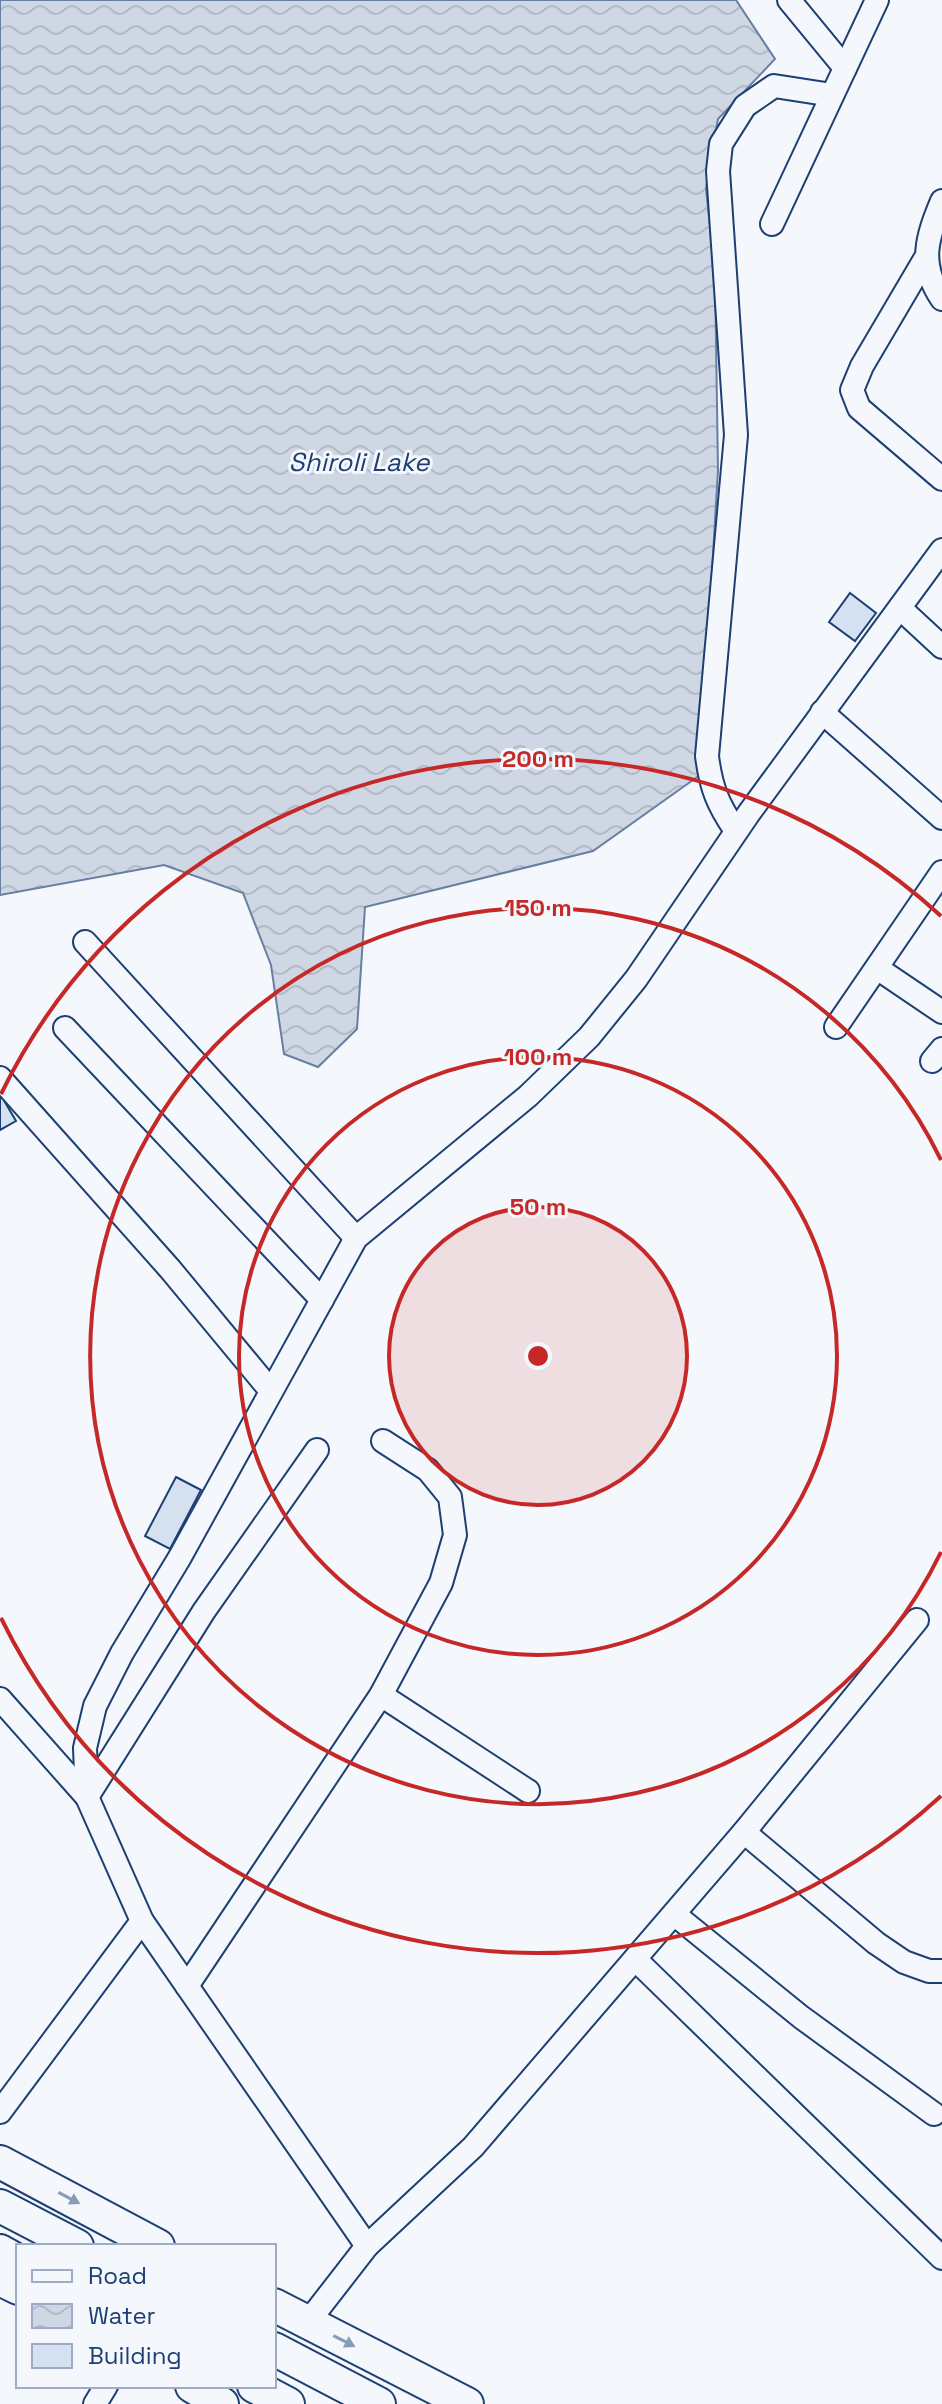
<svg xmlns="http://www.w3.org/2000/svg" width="942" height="2404" viewBox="0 0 942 2404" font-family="'Space Grotesk',sans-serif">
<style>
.water{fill:url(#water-waves);stroke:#687fa3;stroke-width:2}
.building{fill:#d5e0f0;stroke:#1d3f73;stroke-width:2}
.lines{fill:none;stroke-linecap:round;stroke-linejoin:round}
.minor-casing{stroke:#1d3f73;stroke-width:26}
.highway-casing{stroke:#1d3f73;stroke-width:36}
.minor{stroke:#f4f7fb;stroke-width:22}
.highway{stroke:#f4f7fb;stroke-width:32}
.oneway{fill:#889bb7}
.ring{fill:none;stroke:#c62828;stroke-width:4}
.labels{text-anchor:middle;stroke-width:6;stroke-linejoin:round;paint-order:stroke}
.water-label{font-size:26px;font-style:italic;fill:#1d3f73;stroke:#f4f7fb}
.centre{fill:#c62828;stroke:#f4f7fb;stroke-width:4}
.ring-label{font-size:24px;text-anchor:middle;font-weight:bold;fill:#c62828;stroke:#f4f7fb;stroke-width:6;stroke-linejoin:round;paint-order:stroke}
</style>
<defs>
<pattern id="water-waves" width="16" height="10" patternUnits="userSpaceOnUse" patternTransform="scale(2)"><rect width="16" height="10" fill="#cfd7e4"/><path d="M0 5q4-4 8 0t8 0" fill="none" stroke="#b1bac7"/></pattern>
</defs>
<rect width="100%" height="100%" fill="#f4f7fb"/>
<!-- water -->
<polygon class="water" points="0,0 736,0 775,59 718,119 706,188 715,275 718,470 700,775 593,851 365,907 357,1029 318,1067 284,1054 271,965 243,893 164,865 0,895"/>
<!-- building -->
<g class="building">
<polygon points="850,593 876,613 855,641 829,622"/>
<polygon points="2,1097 16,1121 0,1130 0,1098"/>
<polygon points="176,1477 201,1490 170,1549 145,1536"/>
</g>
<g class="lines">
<!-- minor casing -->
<g class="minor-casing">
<g id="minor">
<polyline points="789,0 845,68"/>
<path d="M942,201C927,237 918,264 942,299"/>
<polyline points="772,224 877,0"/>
<polyline points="925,259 862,366 852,390 859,408 942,479"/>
<polyline points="901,609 942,647"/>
<polyline points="822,712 942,818"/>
<path d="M736,831C718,805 711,788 707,756L736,435L718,171L721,144L745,106L774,86L832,95"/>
<polyline points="85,942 356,1238"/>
<polyline points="877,968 942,1012"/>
<polyline points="836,1027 942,872"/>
<polyline points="65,1028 322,1300"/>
<polyline points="932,1061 942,1049"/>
<polyline points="0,1078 170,1269 271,1391"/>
<polyline points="381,1695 528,1791"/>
<polyline points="0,1699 87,1797 204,1611 317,1450"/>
<polyline points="744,1832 876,1943 904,1962 929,1971 942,1971"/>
<polyline points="674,1914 801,2017 934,2114"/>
<polyline points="635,1959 942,2258"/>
<polyline points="187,1986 381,1695 441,1583 455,1535 450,1497 428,1470 383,1441"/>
<polyline points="0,2112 142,1921"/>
<polyline points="367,2246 142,1921 87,1797 85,1748 95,1706 122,1653 180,1557 356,1238 528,1096 589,1037 636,979 749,813 942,550"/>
<polyline points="308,2322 367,2246 473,2147 744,1832 917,1620"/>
<polyline points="95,2404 106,2386"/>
</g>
</g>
<!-- highway casing -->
<g class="highway-casing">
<g id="highway">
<polyline points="0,2162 158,2246"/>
<polyline points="0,2206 77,2246"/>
<polyline points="0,2251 18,2261"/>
<polyline points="0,2279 18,2288"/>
<polyline points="274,2305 467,2404"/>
<polyline points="274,2349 379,2404"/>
<polyline points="192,2386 222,2404"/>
<polyline points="254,2386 288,2404"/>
</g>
</g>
<!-- minor -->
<use href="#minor" class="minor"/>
<!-- highway -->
<use href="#highway" class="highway"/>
</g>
<!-- one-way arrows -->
<defs><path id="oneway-solid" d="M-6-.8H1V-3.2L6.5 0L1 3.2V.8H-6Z" transform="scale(2)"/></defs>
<g class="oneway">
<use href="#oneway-solid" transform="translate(69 2198) rotate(28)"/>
<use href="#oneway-solid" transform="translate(344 2341) rotate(27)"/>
</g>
<!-- distance rings -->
<circle cx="538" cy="1356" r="149" fill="#c62828" fill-opacity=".12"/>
<g class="ring">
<circle cx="538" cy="1356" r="149"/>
<circle cx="538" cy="1356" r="299"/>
<path d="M941 1552A448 448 0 1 1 941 1160"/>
<path d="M941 1796A597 597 0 0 1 1 1618M1 1094A597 597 0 0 1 941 916"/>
</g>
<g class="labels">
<!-- water labels -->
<g class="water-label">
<text x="359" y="471">Shiroli Lake</text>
</g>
</g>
<circle cx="538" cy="1356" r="12" class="centre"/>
<g class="ring-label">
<text x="538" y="767">200 m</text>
<text x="538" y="916">150 m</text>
<text x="538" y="1065">100 m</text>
<text x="538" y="1215">50 m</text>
</g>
<!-- legend -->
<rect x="16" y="2244" width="260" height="144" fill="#f4f7fb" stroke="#9eadc5" stroke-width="2"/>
<rect x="32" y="2270" width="40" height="12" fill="#f4f7fb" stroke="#9eadc5" stroke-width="2"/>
<text x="88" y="2284" font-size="24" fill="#1d3f73">Road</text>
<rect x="32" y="2304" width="40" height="24" fill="url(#water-waves)" stroke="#9eadc5" stroke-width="2"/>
<text x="88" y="2324" font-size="24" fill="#1d3f73">Water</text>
<rect x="32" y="2344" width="40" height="24" fill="#d5e0f0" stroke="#9eadc5" stroke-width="2"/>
<text x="88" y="2364" font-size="24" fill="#1d3f73">Building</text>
</svg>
